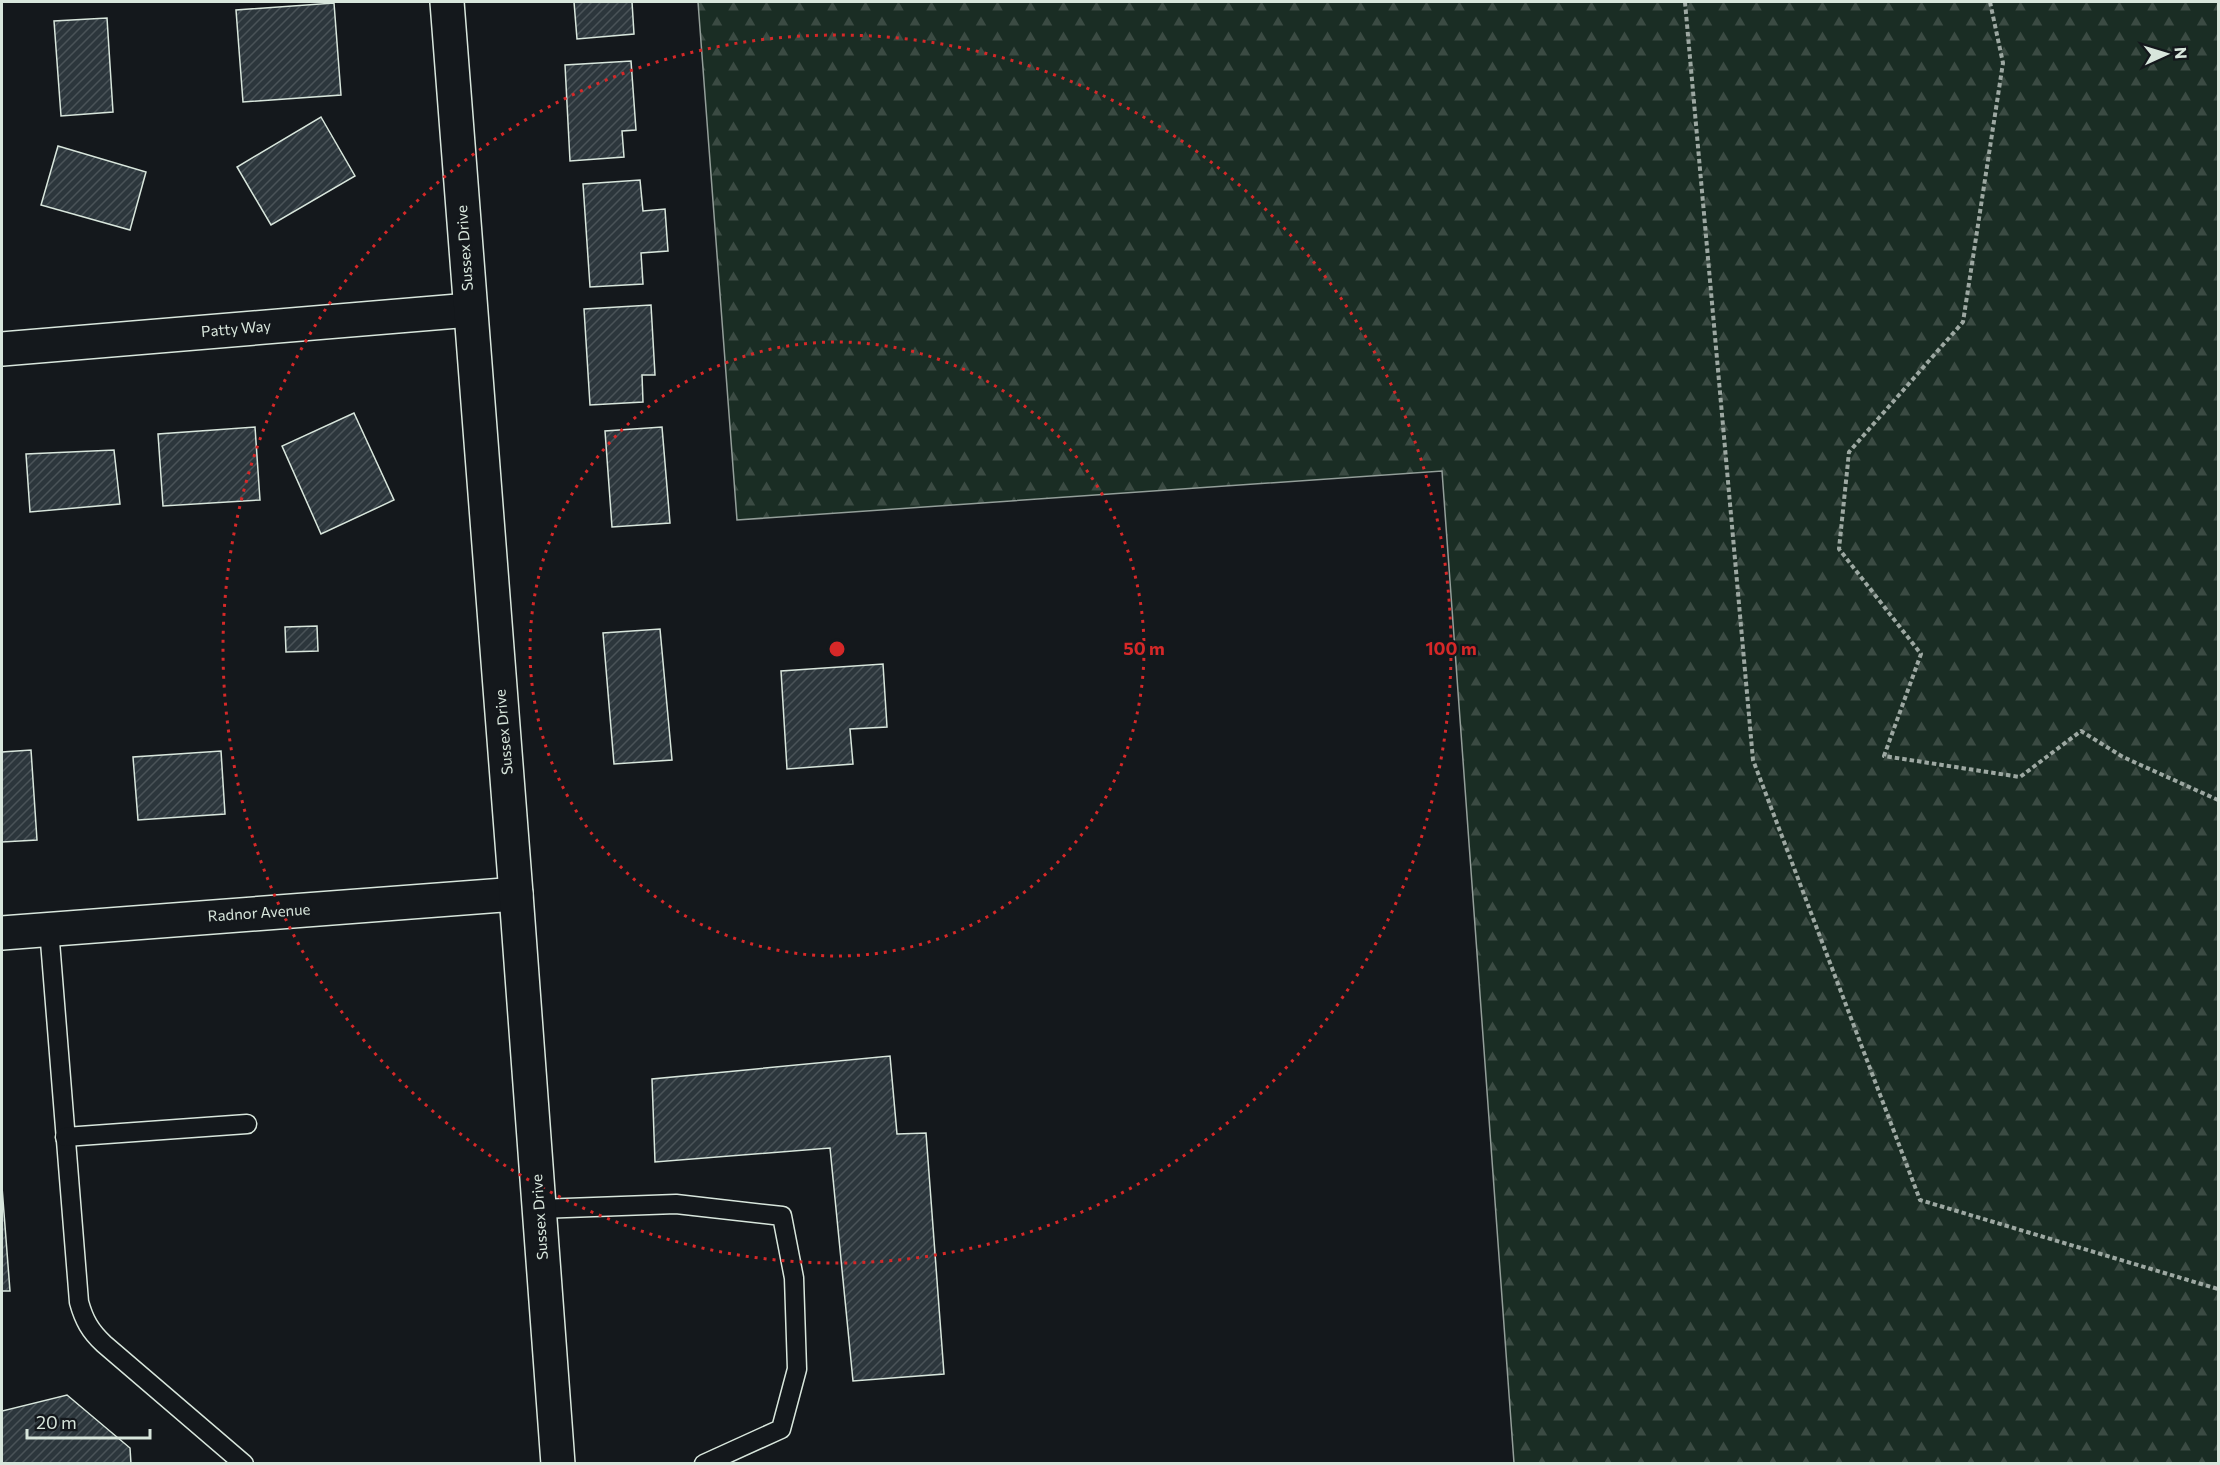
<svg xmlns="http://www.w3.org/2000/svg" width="2220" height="1465" viewBox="0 0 2220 1465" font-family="Commissioner,sans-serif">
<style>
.forest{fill:url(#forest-firs);stroke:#939e99;stroke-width:1.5}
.building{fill:url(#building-hatch);stroke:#d8e6dc;stroke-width:1.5}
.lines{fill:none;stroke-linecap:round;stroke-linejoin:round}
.lane-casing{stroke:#d8e6dc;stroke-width:21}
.street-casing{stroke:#d8e6dc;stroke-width:36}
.secondary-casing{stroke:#d8e6dc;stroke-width:36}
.path{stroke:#9da8a2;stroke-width:4;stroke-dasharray:4.5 3;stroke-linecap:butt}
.lane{stroke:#14181c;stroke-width:18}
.street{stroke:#14181c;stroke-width:33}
.secondary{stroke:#14181c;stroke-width:33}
.ring{fill:none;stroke:#d62828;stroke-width:3;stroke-dasharray:3 6}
.labels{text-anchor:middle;stroke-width:4.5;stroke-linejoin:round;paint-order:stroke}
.street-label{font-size:15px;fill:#d8e6dc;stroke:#14181c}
.centre{fill:#d62828;stroke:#14181c;stroke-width:3}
.ring-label{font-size:18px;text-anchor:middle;font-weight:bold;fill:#d62828;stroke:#14181c;stroke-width:4.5;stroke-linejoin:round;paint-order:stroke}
</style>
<defs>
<pattern id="forest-firs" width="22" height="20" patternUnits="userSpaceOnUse" patternTransform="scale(1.5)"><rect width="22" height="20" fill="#1a2d24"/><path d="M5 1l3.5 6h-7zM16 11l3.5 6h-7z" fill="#3b4b43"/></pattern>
<pattern id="building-hatch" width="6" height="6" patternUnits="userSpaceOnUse" patternTransform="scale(1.5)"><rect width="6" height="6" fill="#2c363c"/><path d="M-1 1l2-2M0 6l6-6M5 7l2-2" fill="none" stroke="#4a5358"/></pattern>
</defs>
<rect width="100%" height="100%" fill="#14181c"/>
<!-- forest -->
<polygon class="forest" points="698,2 2218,2 2218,1463 1514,1463 1442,471 737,520"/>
<!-- building -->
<g class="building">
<polygon points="574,2 632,2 634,34 577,39"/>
<polygon points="334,3 341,95 243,102 236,10"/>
<polygon points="107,18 113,112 61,116 54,21"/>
<polygon points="631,61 636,130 622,131 624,157 570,161 565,65"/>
<polygon points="321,117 355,176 271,225 237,167"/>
<polygon points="58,146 146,172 130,230 41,205"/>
<polygon points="640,180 643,211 665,209 668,251 641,253 643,284 590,287 583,184"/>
<polygon points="651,305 655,375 642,375 643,402 590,405 584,309"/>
<polygon points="354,413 394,500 321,534 282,446"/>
<polygon points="255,427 260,500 163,506 158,434"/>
<polygon points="662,427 670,523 612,527 605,431"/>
<polygon points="114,450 120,504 30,512 26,454"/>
<polygon points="317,626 318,651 286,652 285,627"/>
<polygon points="660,629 672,760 614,764 603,633"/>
<polygon points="883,664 887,727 850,729 853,764 787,769 781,671"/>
<polygon points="31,750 37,840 2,842 2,752"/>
<polygon points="221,751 225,814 138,820 133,757"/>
<polygon points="890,1056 897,1134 926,1133 944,1374 853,1381 830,1148 655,1162 652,1079"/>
<polygon points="2,1187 10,1291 2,1291"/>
<polygon points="67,1395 130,1448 131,1464 2,1464 2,1411"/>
</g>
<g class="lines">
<!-- lane casing -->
<g class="lane-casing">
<g id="lane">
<path d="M49,929L79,1302C84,1320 90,1331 104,1344L244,1464"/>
<polyline points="65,1137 247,1124"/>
<polyline points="539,1209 676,1204 782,1216 794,1278 797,1369 781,1429 704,1464"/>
</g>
</g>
<!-- street casing -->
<g class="street-casing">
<g id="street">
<polyline points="2,349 470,310"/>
<polyline points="2,933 516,894"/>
</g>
</g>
<!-- secondary casing -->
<g class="secondary-casing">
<polyline id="secondary" points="447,2 516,894 558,1464"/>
</g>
<!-- path -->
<g class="path">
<polyline points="1685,2 1753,760 1920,1200 2218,1289"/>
<polyline points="1990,2 2003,63 1963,322 1849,452 1839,549 1921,654 1884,756 2020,777 2081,731 2123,757 2218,800"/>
</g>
<!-- lane -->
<use href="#lane" class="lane"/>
<!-- street -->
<use href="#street" class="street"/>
<!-- secondary -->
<use href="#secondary" class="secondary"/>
</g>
<!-- distance rings -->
<g class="ring">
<circle cx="837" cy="649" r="307"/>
<circle cx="837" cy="649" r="614"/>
</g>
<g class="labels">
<!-- street labels -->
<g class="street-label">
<text transform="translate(465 248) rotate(-94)" y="5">Sussex Drive</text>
<text transform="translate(236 329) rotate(-5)" y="5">Patty Way</text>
<text transform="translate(504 732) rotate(-95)" y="5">Sussex Drive</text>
<text transform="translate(259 913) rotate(-4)" y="5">Radnor Avenue</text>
<text transform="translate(540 1217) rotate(-94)" y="5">Sussex Drive</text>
</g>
</g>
<circle cx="837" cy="649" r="9" class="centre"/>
<g class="ring-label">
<text x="1144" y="655">50 m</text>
<text x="1451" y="655">100 m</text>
</g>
<!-- border -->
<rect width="2220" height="1465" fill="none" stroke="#d8e6dc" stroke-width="6"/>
<!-- north arrow -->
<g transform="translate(2166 54) rotate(86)" stroke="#14181c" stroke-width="4.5" paint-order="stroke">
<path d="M0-4.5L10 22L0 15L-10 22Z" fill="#d8e6dc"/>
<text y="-9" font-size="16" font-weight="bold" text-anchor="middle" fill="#d8e6dc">N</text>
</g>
<!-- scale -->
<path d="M27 1429v9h123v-9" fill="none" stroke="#d8e6dc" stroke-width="3"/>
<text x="36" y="1429" font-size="18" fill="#d8e6dc" stroke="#14181c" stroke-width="4.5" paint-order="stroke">20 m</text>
</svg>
